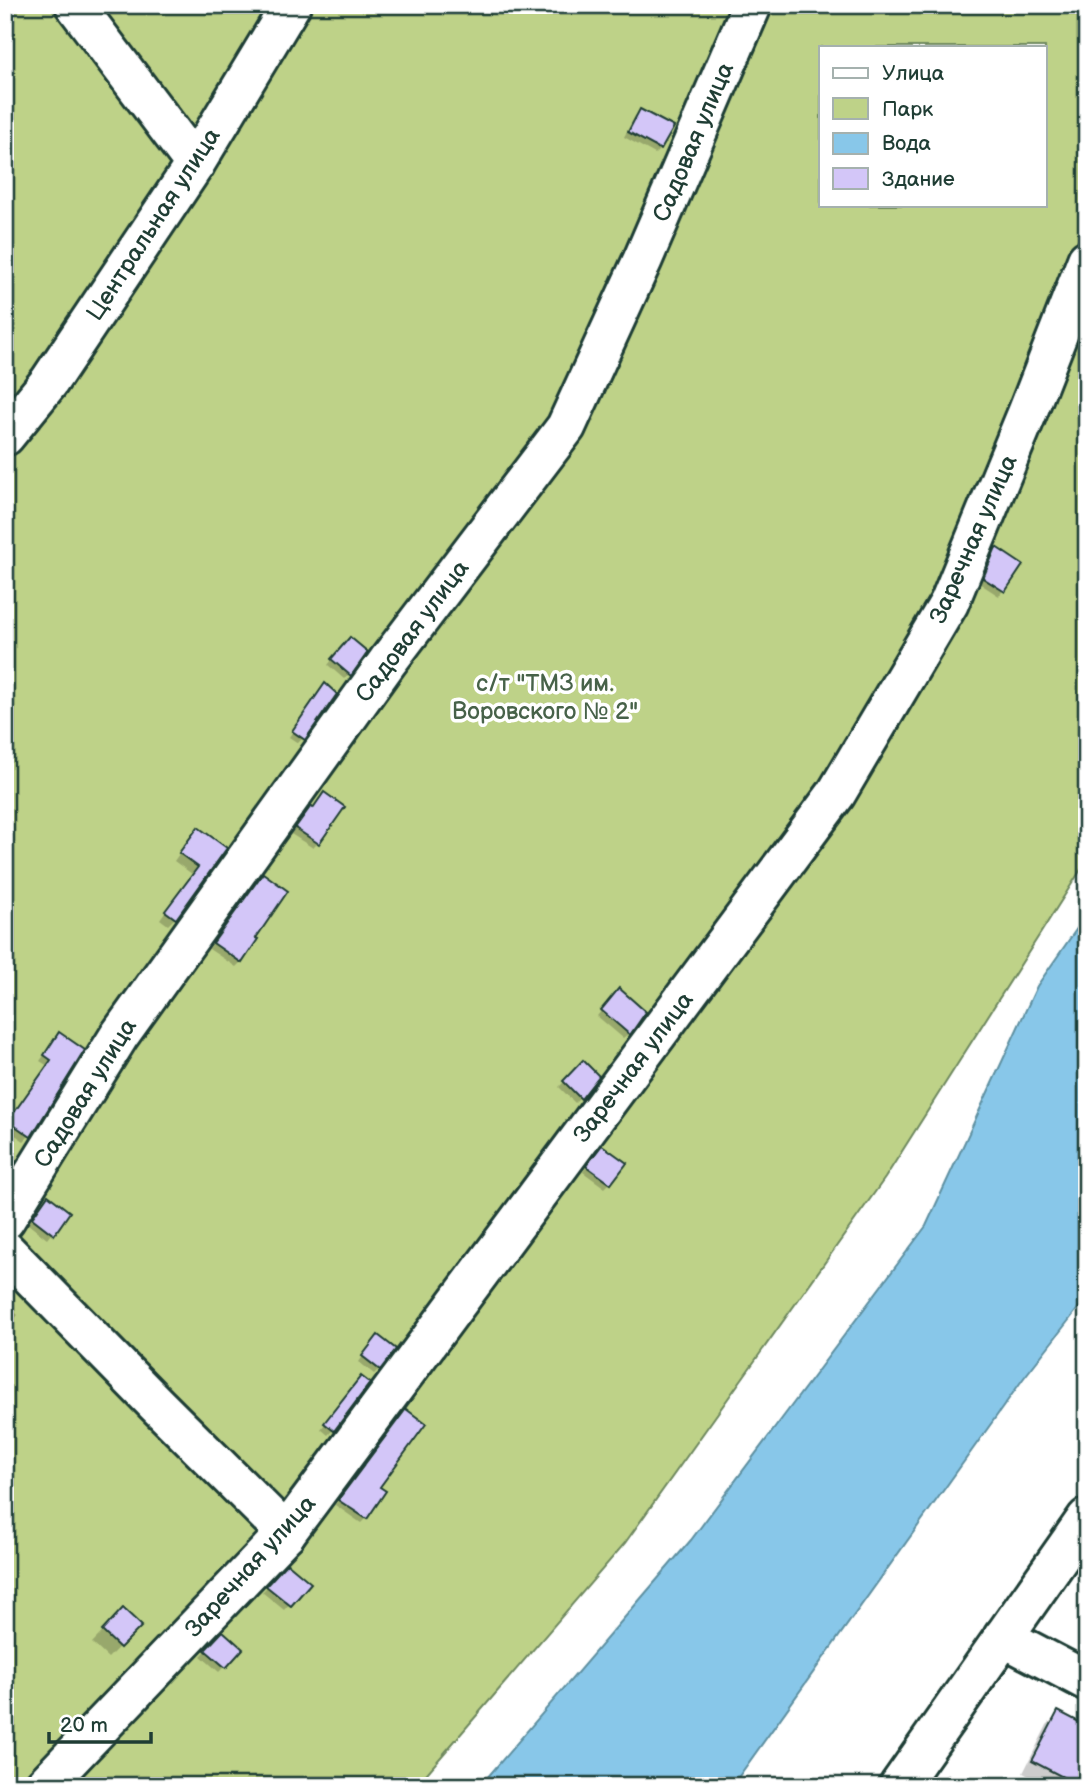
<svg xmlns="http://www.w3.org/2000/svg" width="1092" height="1791" viewBox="0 0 1092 1791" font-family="'Balsamiq Sans',sans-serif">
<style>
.green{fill:#bed288;stroke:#6e885e;stroke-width:2;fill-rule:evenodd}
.water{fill:#88c7e9;stroke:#5e90a1;stroke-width:2}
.shadow{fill:#0003}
.building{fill:#d3c6f8;stroke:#1f3d34;stroke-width:2}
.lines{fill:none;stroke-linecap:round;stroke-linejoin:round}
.minor-casing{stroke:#1f3d34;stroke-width:44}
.minor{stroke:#fff;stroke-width:38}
.labels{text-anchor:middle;stroke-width:7;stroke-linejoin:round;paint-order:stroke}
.street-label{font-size:24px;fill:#1f3d34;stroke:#fff}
.park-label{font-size:24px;fill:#476249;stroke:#fff}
</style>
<rect width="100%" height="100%" fill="#fff"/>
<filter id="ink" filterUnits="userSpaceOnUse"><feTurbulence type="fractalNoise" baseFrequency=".0143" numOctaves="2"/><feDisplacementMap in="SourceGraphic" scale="14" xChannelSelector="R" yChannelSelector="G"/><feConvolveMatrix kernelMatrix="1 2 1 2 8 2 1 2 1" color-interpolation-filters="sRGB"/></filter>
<g filter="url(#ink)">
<!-- green -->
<path class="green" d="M5,5H1087V860L885,1178L625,1543L416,1786H5ZM821,47H1045V205H821Z"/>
<!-- water -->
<polygon class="water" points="1087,914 1087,1297 1023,1379 732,1786 480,1786 691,1540 926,1226 1037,986"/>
<!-- shadow -->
<g class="shadow">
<polygon points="1087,99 1087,134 1080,133 1085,101"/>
<polygon points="640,111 660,149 655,154 624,137 635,116"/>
<polygon points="996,549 1021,565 999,596 979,583 991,554"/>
<polygon points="345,644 349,674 344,679 328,665"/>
<polygon points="320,691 303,738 298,743 289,737"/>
<polygon points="319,799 318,843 313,848 291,834 306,814 312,809"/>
<polygon points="198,830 224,848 175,918 168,925 160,919 192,874 174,861 191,837"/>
<polygon points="258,880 241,962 236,967 209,949"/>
<polygon points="614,996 628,1034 623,1038 597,1016"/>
<polygon points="55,1040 82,1050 29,1136 24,1141 5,1128 5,1126 48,1066 40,1061"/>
<polygon points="583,1063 580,1098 575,1103 559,1087"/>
<polygon points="597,1152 610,1183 605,1188 583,1172"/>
<polygon points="48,1197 68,1212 47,1239 28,1224"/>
<polygon points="5,1303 18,1315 5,1329"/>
<polygon points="373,1342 379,1369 374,1374 359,1362"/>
<polygon points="356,1384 333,1430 328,1435 321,1429"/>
<polygon points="401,1416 366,1518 361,1523 335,1505"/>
<polygon points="287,1566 308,1583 284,1610 262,1592"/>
<polygon points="123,1611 139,1626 108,1658 92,1643"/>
<polygon points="223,1633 241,1649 219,1672 201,1656"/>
<polygon points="1058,1714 1087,1786 1048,1786 1023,1773 1047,1725"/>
<polygon points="947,1773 968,1784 967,1786 937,1786"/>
</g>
<!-- building -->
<g class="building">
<polygon points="640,109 674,127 661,150 628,132"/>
<polygon points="996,547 1023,565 1005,592 983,578"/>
<polygon points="350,637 368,652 351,676 331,659"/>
<polygon points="325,683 337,694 305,740 292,731"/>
<polygon points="324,792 345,807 319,844 295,828 311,806 313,808"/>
<polygon points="198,827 227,848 176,919 165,911 198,867 179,853"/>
<polygon points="263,873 288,891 256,938 258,939 242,963 213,943"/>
<polygon points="619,988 646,1012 630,1035 601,1010"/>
<polygon points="59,1032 85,1050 31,1137 8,1121 51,1060 44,1055"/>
<polygon points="583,1060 599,1076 581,1099 563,1081"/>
<polygon points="602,1145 627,1163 611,1184 586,1166"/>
<polygon points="48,1195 70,1212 54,1235 32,1218"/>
<polygon points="378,1335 396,1349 380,1370 362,1356"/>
<polygon points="361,1376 370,1383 334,1431 324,1423"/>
<polygon points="406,1409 426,1424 380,1487 386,1491 367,1519 338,1500"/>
<polygon points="287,1563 311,1583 291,1606 266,1586"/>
<polygon points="123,1608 142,1626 120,1648 102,1631"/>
<polygon points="223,1631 243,1649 226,1668 205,1650"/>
<polygon points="1058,1711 1087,1726 1087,1786 1080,1786 1032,1761"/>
</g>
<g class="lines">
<!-- minor casing -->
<g class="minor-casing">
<g id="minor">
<polyline points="75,5 195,164"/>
<polyline points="5,436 49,382 195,164 291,5"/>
<polyline points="5,1220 119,1036 388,661 566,427 643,259 752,5"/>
<polyline points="5,1250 157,1405 286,1533"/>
<polyline points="1003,1637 1087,1681"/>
<polyline points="44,1786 286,1533 836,794 949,603 1028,411 1087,260"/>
<polyline points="899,1786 1087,1518"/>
</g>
</g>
<!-- minor -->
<use href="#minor" class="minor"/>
</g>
</g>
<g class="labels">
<!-- street labels -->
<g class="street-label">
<text transform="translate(693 142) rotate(-67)" y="8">Садовая улица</text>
<text transform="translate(153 224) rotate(-57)" y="8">Центральная улица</text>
<text transform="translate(973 539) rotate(-66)" y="8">Заречная улица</text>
<text transform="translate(412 631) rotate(-53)" y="8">Садовая улица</text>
<text transform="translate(633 1067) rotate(-53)" y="8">Заречная улица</text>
<text transform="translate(85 1093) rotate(-58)" y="8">Садовая улица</text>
<text transform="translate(250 1566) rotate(-48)" y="8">Заречная улица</text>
</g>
<!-- park labels -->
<g class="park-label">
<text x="545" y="691">с/т "ТМЗ им.<tspan x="545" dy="28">Воровского № 2"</tspan></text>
</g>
</g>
<!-- margin -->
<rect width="1092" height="1791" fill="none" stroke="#fff" stroke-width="28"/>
<rect x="14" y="14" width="1064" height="1763" fill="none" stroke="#1f3d34" stroke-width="2.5" filter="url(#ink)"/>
<!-- legend -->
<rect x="819" y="46" width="228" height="161" fill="#ffffff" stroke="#a5b1ae" stroke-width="2"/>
<rect x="833" y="68" width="35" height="10" fill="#ffffff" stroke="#a5b1ae" stroke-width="2"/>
<text x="882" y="80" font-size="21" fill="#1f3d34">Улица</text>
<rect x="833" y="98" width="35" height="21" fill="#bed288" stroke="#a5b1ae" stroke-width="2"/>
<text x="882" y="116" font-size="21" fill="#1f3d34">Парк</text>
<rect x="833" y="133" width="35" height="21" fill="#88c7e9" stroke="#a5b1ae" stroke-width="2"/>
<text x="882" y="150" font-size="21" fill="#1f3d34">Вода</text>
<rect x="833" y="168" width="35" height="21" fill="#d3c6f8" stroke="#a5b1ae" stroke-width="2"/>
<text x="882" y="186" font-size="21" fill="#1f3d34">Здание</text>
<!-- scale -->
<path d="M49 1732v10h102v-10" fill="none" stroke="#1f3d34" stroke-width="3.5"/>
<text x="60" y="1732" font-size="21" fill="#1f3d34" stroke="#ffffff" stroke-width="5" paint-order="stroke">20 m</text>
</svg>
